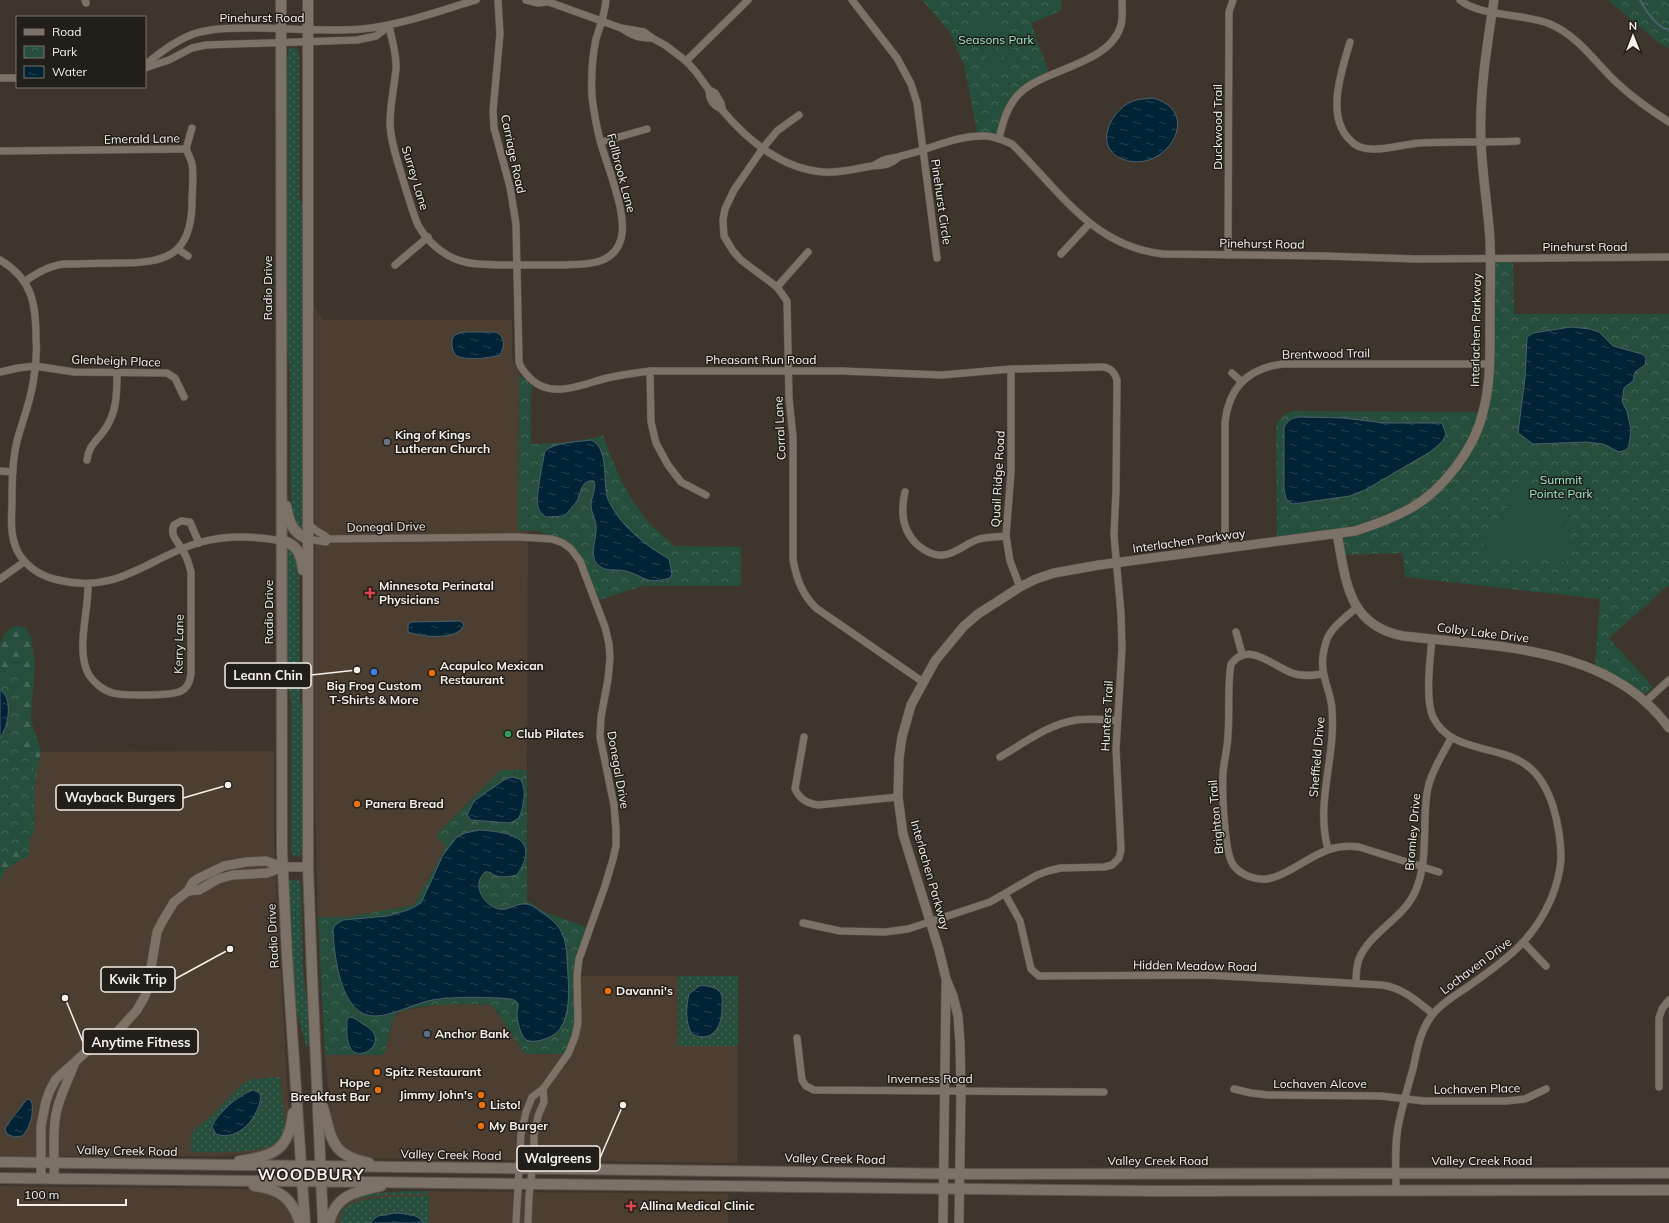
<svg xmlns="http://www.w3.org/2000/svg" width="1669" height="1223" viewBox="0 0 1669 1223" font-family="Mulish,sans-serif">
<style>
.built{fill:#4c3e31}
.grass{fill:url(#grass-dots)}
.forest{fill:url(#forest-firs)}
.park{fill:url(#park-crowns)}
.pitch{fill:#264e3d}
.water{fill:url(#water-ripples);stroke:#4a616c}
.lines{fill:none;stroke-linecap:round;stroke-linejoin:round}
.stream{stroke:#4a616c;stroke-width:2}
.minor-casing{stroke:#5c544d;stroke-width:8}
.tertiary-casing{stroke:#5c544d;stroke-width:10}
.secondary-casing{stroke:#5c544d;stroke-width:12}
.minor{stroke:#7c7268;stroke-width:7}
.tertiary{stroke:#7c7268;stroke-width:9}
.secondary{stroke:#7c7268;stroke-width:10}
.worship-dot{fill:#6b7280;stroke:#221e1a;stroke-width:1.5}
.health-dot{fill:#e0444e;stroke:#221e1a;stroke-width:1.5}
.shop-dot{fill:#3f7fe0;stroke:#221e1a;stroke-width:1.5}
.food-dot{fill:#e8710a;stroke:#221e1a;stroke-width:1.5}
.leisure-dot{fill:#2e9e5b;stroke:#221e1a;stroke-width:1.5}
.service-dot{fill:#5c6f8a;stroke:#221e1a;stroke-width:1.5}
.labels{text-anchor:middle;stroke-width:3;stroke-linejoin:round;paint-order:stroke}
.street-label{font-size:12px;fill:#f7f1ec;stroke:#221e1a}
.park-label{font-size:12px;fill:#96eac5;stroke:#221e1a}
.poi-label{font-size:12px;font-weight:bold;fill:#f7f1ec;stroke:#221e1a;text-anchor:start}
.district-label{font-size:16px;font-weight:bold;letter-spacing:1px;fill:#f7f1ec;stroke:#221e1a}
.leader{fill:none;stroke:#f7f1ec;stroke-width:1.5}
.callout-dot{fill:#f7f1ec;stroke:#221e1a;stroke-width:1.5}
.callout{fill:#221e1a;stroke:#f7f1ec;stroke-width:1.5}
.callout-label{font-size:13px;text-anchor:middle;font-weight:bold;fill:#f7f1ec}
</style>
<defs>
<pattern id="grass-dots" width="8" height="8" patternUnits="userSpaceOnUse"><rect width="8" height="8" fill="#264e3d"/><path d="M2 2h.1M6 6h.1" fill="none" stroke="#466859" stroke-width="1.8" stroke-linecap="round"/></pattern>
<pattern id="forest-firs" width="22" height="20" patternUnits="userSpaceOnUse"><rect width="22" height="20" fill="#264e3d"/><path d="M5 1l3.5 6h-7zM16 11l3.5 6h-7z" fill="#466859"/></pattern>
<pattern id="park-crowns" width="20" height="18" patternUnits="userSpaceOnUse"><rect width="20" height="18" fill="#264e3d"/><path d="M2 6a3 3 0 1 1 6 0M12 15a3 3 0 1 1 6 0" fill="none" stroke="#466859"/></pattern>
<pattern id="water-ripples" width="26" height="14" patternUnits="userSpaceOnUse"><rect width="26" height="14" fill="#002335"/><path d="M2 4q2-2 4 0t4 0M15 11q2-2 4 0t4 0" fill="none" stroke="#264352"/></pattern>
</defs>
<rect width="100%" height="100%" fill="#3e362d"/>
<!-- built -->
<g class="built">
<polygon points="315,307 317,313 323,320 512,320 512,357 519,374 518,531 528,531 527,770 501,770 437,835 446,847 414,905 348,917 318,917 315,797"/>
<polygon points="274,751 274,849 289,1120 285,1135 270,1150 222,1156 0,1156 0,852 29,841 30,836 33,832 33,752"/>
<polygon points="577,976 738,976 737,1163 368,1158 358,1158 338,1143 332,1125 325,1055 384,1055 395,1016 403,1010 449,1004 492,1005 525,1054"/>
<polygon points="0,1186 256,1189 273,1193 288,1205 296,1223 0,1223"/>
<polygon points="402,1191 728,1194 728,1223 333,1223 342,1204 362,1195"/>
</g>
<!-- grass -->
<g class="grass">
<polygon points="293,47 297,49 299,53 299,199 302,202 302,529 301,529 295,523 291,509 290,371 286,338 286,63 289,49"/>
<path d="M287,548C297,552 299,566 299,575L300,703L303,705V851L300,857H297L293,855L291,849V702L287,676Z"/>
<polygon points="295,879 299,881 301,885 303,972 310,1028 310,1046 306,1046 295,1004 289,883 291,880"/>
<rect x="678" y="976" width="60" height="70"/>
<path d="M280,1077L285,1127C283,1136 277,1143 270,1146C252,1153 211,1153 191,1152V1137L195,1129L208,1119L242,1084L253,1079Z"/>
<path d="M402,1191H429V1194C401,1194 373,1194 346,1202L362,1195Z"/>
<path d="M429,1196V1223H340L343,1208L345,1206L347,1209L349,1207L348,1205C373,1196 402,1196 429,1196Z"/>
</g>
<!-- forest -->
<path class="forest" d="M15,626L26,628L31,637L35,663L31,718L33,727L41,752L35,781L34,832L30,838L29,856C17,862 3,867 0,883V644C2,636 6,630 15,626Z"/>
<!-- park -->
<g class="park">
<polygon points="922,0 1062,0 1061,11 1031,23 1050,76 1018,95 999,138 978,136 964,65 950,32"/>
<polygon points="1608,0 1669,0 1669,48 1659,43"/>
<path d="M1513,258L1514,314H1669V585L1609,638L1653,687L1647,693H1643L1625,681L1595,665L1600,599L1405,577L1403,553L1341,555L1336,534L1277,541L1276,428C1279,418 1283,415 1292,411L1483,412L1489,259Z"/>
<path d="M519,374L533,387L531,392V444C555,443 580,443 603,435C613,464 625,493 645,518C653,528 665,537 674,546L741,547V586H643L595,601L571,549L543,537L541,531H518Z"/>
<polygon points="19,663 19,752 33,752 33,833 30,838 29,852 0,852 0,676"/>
<path d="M501,770H527V901L545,912L589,928L579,959V1014L568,1054H525L492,1005C474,1004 405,1002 395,1016C391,1022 387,1047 384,1055H325L318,917H348L414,905L446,847L436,835Z"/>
</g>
<!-- pitch -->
<g class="pitch">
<polygon points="994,17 1000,32 976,41 970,26"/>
<polygon points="1008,37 1018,61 1007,65 997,41"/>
<polygon points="994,43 1003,67 992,71 982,47"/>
<path d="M1519,480C1546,490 1571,513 1570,545C1570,551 1568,557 1566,563L1504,555L1494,558L1485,552L1483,546L1485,538L1497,531Z"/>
</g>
<!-- water -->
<g class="water">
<path d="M1153,98C1205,112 1165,176 1122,159C1095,148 1108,116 1127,104C1135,99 1144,99 1153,98Z"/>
<polygon points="1571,327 1590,329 1599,332 1613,346 1642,354 1646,357 1645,365 1635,372 1633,381 1624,388 1622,402 1627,411 1631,430 1629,446 1626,450 1619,452 1603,444 1587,442 1533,444 1518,433 1525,378 1527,337 1533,333"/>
<path d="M463,332H495C505,335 505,347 500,355C490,358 467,361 457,356C452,353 450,340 454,336C456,334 460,333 463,332Z"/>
<path d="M1300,417L1343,418L1385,423H1442L1446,434L1442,442L1430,452L1365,490L1350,496L1293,504L1286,499L1284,489V427C1289,419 1292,418 1300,417Z"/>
<path d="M591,440C610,448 602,483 608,499C619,525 645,545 669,559L672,574L670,578C646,585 646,577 626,571C620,569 612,571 605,569C584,561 598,540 596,525C595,518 591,512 591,505C591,497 597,488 594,481C581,479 581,493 577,501C573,506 569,511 564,516L546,517C544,515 540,512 539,510C534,501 543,462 545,451C556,442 577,442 591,440Z"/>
<path d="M461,621L464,625C458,641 421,637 408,632V625L411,622Z"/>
<path d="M0,690C14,698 8,728 0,738Z"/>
<path d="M512,777L520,779C528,790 523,807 519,818L510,823L471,820L467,815L474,801L504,780Z"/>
<path d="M479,830C509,832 542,837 517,875C511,876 504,878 497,876C492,875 491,871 485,872C483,874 481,877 480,879C475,891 487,907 499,909C508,911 516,903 525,904C531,904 537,909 541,912C569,929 566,946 568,975C569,992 570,1014 560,1029C556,1036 533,1046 525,1039C520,1034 517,1020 517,1013C517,1011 519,1007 518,1004C517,1001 514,1000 511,999C485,997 458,996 432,1000C413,1004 395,1015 376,1016C340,1018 334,954 333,929L335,925L343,920L388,916L408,910L421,903L443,855L456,838L465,833Z"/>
<path d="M699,986C706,985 716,987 720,992C723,996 722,1003 722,1008C722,1026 713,1044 692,1034C685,1023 686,1006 689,994Z"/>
<path d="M349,1017C354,1017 358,1021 363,1024C395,1041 356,1067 349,1045C346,1037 347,1027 347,1020Z"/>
<path d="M253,1090L258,1092L261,1096C259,1117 239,1142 216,1134L212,1127C216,1114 240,1094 253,1090Z"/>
<path d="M27,1099L31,1100C35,1111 30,1129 22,1136L14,1137L7,1134L5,1129L7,1125Z"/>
<path d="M395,1213C403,1214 419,1213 423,1223H369L378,1216Z"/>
</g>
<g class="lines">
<!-- stream -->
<path class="stream" d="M1640,0C1646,11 1656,27 1669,30"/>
<!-- minor casing -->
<g class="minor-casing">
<g id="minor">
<polyline points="85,0 86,3"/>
<path d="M498,0L500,34L493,111L494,128L510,187L516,224L519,362C520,367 523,370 527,375C549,401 579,385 607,378C621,375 635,373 650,371H842L942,375L1011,369L1102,367C1110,367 1115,373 1117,380L1116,490L1114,535L1121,614L1122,649L1116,749L1121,850L1119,858L1112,865L1104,867L1061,868L1048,871L1037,875L990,902L908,929L885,932L840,931L803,923"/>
<polyline points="526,0 538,3 547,2"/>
<polyline points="543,0 621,28 644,32 652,38 665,45 686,61 696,72 709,90 715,93 721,103 722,108"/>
<polyline points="852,0 897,58 911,84 917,103 937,258"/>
<path d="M1460,0C1480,17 1524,13 1550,24C1578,36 1594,61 1616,82C1632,97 1650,110 1669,122"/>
<path d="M389,26C392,40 397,55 396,69C394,88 390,105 390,124C391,146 400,168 406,190C410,201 413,214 418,225C427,242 446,258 465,262C476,265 488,264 499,265C519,265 540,265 560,265C583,264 613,267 621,239C628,216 608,168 601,144C597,129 594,113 592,97C591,78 592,58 596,39C600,26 605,14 606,0"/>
<path d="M623,29C632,36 640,38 652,38"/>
<path d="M1350,42C1342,70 1325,116 1350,140C1355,146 1363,149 1372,149C1387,150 1404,144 1420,143C1452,141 1484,143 1517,141"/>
<polyline points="686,61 748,0"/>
<path d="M145,65C160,52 175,41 193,34C212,28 231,28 250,28C287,28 325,32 362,29C401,25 439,11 476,0"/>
<polyline points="145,68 169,60 192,48 206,45 357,40 376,36 389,26"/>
<polyline points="0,78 17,78"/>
<path d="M709,90C709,96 711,102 716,106C719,108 721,108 723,111C748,141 783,169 823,172C838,173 851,170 866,167C880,164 887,168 899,157"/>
<path d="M799,115L777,131L763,148L734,190L725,209L723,220L724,236L733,251L741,260L777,287L787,301L789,398L793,437V560C797,580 802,594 816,608L923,682"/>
<path d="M999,138C1003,123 1006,109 1017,96C1041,68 1110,66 1121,25C1123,17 1122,8 1122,0"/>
<polyline points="601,142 647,129"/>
<polyline points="186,149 192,128"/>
<polyline points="0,151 186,149"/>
<path d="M875,165C884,158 891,159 901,156C929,150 956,135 985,136C994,136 1003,140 1012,144C1059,190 1092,246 1163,254L1324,256L1416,259L1669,257"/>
<polyline points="178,249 188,256"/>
<polyline points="1061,254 1089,224"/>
<polyline points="1228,255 1229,12 1233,0"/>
<path d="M0,260C32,279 36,303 36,338C37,352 36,368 33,383C30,403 22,422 17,441C12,462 12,483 12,504C11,523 10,541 21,557C30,569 44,577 58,580C119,595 148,557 201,542C227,535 255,536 282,541"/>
<polyline points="395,265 428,237"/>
<path d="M24,282C37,273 48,266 64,264C82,264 101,263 119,263C165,263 191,256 192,204C192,192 194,174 192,164C191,159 188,154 186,149"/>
<polyline points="777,287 808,252"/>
<polyline points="1011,369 1011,472 1006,536 1010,561 1020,587"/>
<polyline points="650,371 651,422 656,443 668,465 681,482 706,495"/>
<polyline points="0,372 18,368 35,366 74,372 167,373 175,378 184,397"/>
<polyline points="1232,373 1241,381"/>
<path d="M87,460C89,445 95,443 103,432C117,414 117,394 117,373"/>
<polyline points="0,471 13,472"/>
<path d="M905,492C900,513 903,533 920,547C927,552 934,556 943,555C956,554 966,543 979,539C987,537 998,537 1006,536"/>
<path d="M308,522C315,534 324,532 328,539"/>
<polyline points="308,539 326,542 328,539 518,537 552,539 563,543 571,549 580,561 605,627 609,644 610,659 608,679 601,717 600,737 614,805 616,830 616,846 613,859 605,886 579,959 577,976 578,1023 575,1037 568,1054 543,1089 532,1097 526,1112 521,1134 516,1223"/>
<path d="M1225,548V422C1229,387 1248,368 1283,364H1490"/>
<polyline points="0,579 24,562"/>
<path d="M88,584C89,612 75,650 89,675C94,683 104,691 113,693C123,696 172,696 181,691C188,688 190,681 191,674V572C189,564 187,557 183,551C179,542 169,536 174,525L181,521L190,522L199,543"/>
<polyline points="1236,632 1242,654"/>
<path d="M1323,674C1313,675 1302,677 1292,673C1271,665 1249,641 1231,664C1227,687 1230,711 1228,734C1228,747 1224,760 1223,773C1222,790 1224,855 1234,866C1241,875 1255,880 1266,879C1276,878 1284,873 1292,869C1315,856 1331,843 1359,847L1439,872"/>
<polyline points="1646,701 1669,680"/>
<path d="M804,737L795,789C800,799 806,803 818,805L898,797"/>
<path d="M1000,757C1024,743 1049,724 1076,720C1089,718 1104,720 1117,720"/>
<path d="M1328,849C1315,803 1336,757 1332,710C1332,698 1326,686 1324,675C1321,664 1323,652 1326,642C1330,628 1346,617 1356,608"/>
<path d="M1005,894L1020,921L1031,969L1039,976L1207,975L1382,985C1403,988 1417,1001 1433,1014"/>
<polyline points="1524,943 1546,966"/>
<path d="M1356,983C1356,975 1356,967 1359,959C1370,932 1403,919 1415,892C1429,861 1422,826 1427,793C1430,773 1442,756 1451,738"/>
<polyline points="797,1038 802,1080 806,1086 814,1090 1104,1092"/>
<polyline points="1659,1087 1659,1018 1662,1009 1669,1000"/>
<polyline points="1234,1089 1251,1093 1268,1095 1381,1096 1424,1101 1506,1101 1525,1099 1546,1089"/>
<path d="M1396,1190C1396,1168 1394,1144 1399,1122C1403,1104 1408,1086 1413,1069C1417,1050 1420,1030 1433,1014C1443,1001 1460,993 1473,983C1507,959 1534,939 1551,899C1556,887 1560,873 1561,859C1561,841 1558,823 1553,806C1548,791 1542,778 1530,768C1502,743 1451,755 1433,717C1425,699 1430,660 1432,639"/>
<polyline points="528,1223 529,1196 534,1155 534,1135 538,1116 544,1102 543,1089"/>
</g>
</g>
<!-- tertiary casing -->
<g class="tertiary-casing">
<g id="tertiary">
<path d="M1337,534C1346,580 1347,625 1403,636C1494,647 1610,645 1669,728"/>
<polyline points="188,891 199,890 218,879 233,875 267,873 283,867 308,867"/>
<polyline points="41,1178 41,1126 46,1101 50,1090 56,1079 86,1052 118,1031 137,1010 145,996 148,986 157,932 162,922 174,902 188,891 193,882 199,878 224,866 246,862 266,861 283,867"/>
<path d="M54,1179C55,1158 52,1134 56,1114C59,1097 68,1081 74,1065"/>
<polyline points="943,1223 946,984"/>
<path d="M959,1223L961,1090L960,1043L958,1016L953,996L946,979L939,950L903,834L898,797L899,758L902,737L911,705L935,661L964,626L978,614L1020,587L1036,579L1054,573L1099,565L1355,531C1374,525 1393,518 1411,508C1443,490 1475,448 1483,412C1491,382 1490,352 1490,322C1490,294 1491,267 1490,240C1488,207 1482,174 1481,141C1479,94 1487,46 1494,0"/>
</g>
</g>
<!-- secondary casing -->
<g class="secondary-casing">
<g id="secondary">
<polyline points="281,0 282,851 287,956 305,1223"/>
<polyline points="308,0 308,867 312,974 323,1223"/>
<path d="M286,506C289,522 292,533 308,539"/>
<path d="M282,541C298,544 301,555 303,570"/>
<path d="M323,1107C332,1140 331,1155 369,1163"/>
<path d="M239,1161C273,1156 289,1151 293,1113"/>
<polyline points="0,1162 969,1174 1669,1173"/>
<polyline points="0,1178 1155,1191 1669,1190"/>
<path d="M254,1186C280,1189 292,1198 300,1223"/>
<path d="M329,1223C336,1194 356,1192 381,1186"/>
</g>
</g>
<!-- minor -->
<use href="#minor" class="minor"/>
<!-- tertiary -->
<use href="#tertiary" class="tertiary"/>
<!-- secondary -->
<use href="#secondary" class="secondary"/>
</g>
<!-- markers -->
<circle class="worship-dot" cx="387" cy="442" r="4"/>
<g class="health-dot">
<path d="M368 587h4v4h4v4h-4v4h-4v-4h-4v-4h4z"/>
<path d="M629 1200h4v4h4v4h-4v4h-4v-4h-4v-4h4z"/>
</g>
<circle class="shop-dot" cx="374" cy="672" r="4"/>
<g class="food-dot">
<circle cx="432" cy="673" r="4"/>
<circle cx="357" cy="804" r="4"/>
<circle cx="608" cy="991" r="4"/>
<circle cx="377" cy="1072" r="4"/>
<circle cx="378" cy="1090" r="4"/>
<circle cx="481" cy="1095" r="4"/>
<circle cx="482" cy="1105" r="4"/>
<circle cx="481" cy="1126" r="4"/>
</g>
<circle class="leisure-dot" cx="508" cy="734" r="4"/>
<circle class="service-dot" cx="427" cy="1034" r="4"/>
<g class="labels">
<!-- street labels -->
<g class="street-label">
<text x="262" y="22">Pinehurst Road</text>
<text transform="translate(1218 127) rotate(-90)" y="4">Duckwood Trail</text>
<text transform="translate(142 139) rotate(-1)" y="4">Emerald Lane</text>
<text transform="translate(513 154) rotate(78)" y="4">Carriage Road</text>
<text transform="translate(621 173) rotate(75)" y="4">Fallbrook Lane</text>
<text transform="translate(415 178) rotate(73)" y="4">Surrey Lane</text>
<text transform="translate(941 202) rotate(82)" y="4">Pinehurst Circle</text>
<text transform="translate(1262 244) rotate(1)" y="4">Pinehurst Road</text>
<text x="1585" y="251">Pinehurst Road</text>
<text transform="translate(268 288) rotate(-90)" y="4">Radio Drive</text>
<text transform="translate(1476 330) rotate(-89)" y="4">Interlachen Parkway</text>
<text transform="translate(1326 354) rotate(-1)" y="4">Brentwood Trail</text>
<text x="761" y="364">Pheasant Run Road</text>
<text transform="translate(116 361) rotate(2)" y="4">Glenbeigh Place</text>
<text transform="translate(780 428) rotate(-93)" y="4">Corral Lane</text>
<text transform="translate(998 479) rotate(-87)" y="4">Quail Ridge Road</text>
<text transform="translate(386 527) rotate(-1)" y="4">Donegal Drive</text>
<text transform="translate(1189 541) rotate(-8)" y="4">Interlachen Parkway</text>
<text transform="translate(269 612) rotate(-90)" y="4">Radio Drive</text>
<text transform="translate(1483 633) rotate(7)" y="4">Colby Lake Drive</text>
<text transform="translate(179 644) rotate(-89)" y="4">Kerry Lane</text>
<text transform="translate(1107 716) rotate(-87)" y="4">Hunters Trail</text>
<text transform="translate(1317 757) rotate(-85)" y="4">Sheffield Drive</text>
<text transform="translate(618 770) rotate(80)" y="4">Donegal Drive</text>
<text transform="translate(1216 817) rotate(-95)" y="4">Brighton Trail</text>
<text transform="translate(1413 832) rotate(-85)" y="4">Bromley Drive</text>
<text transform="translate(930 875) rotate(74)" y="4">Interlachen Parkway</text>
<text transform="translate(273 936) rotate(-93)" y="4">Radio Drive</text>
<text transform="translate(1195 966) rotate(1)" y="4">Hidden Meadow Road</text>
<text transform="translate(1476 966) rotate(-37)" y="4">Lochaven Drive</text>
<text x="930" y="1083">Inverness Road</text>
<text x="1320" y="1088">Lochaven Alcove</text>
<text transform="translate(1477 1089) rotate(-1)" y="4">Lochaven Place</text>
<text transform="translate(127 1151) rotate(1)" y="4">Valley Creek Road</text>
<text transform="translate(451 1155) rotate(1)" y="4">Valley Creek Road</text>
<text transform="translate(835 1159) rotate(1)" y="4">Valley Creek Road</text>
<text x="1158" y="1165">Valley Creek Road</text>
<text x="1482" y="1165">Valley Creek Road</text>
</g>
<!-- park labels -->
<g class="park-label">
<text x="996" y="44">Seasons Park</text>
<text x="1561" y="484">Summit<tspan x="1561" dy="14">Pointe Park</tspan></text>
</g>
<!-- poi labels -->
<g class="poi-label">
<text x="395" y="439">King of Kings<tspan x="395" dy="14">Lutheran Church</tspan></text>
<text x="379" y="590">Minnesota Perinatal<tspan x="379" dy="14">Physicians</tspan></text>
<text x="440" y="670">Acapulco Mexican<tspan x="440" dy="14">Restaurant</tspan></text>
<text x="374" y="690" text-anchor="middle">Big Frog Custom<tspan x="374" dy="14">T-Shirts &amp; More</tspan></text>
<text x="516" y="738">Club Pilates</text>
<text x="365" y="808">Panera Bread</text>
<text x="616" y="995">Davanni's</text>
<text x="435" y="1038">Anchor Bank</text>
<text x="385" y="1076">Spitz Restaurant</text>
<text x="370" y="1087" text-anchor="end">Hope<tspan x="370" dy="14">Breakfast Bar</tspan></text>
<text x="473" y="1099" text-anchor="end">Jimmy John's</text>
<text x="490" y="1109">Listo!</text>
<text x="489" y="1130">My Burger</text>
<text x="640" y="1210">Allina Medical Clinic</text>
</g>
<!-- district labels -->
<g class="district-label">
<text x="311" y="1180">WOODBURY</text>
</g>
</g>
<!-- callouts -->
<path class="leader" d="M357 670L311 675M228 785L183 798M230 949L175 979M65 998L83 1042M623 1105L600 1158"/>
<g class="callout-dot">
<circle cx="357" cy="670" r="4"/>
<circle cx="228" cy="785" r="4"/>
<circle cx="230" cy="949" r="4"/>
<circle cx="65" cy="998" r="4"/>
<circle cx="623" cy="1105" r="4"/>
</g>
<g class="callout">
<rect x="225" y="663" width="86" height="25" rx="4"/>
<rect x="56" y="785" width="127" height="25" rx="4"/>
<rect x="101" y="967" width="74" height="25" rx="4"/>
<rect x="83" y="1029" width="115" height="25" rx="4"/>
<rect x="517" y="1146" width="83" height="25" rx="4"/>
</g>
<g class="callout-label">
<text x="268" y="680">Leann Chin</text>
<text x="120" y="802">Wayback Burgers</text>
<text x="138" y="984">Kwik Trip</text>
<text x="141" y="1047">Anytime Fitness</text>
<text x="558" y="1163">Walgreens</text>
</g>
<!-- legend -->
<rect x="16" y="16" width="130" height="72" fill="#221e1a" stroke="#77726e"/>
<rect x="24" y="29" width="20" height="6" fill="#7c7268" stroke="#77726e"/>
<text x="52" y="36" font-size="12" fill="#f7f1ec">Road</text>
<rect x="24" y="46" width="20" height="12" fill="url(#park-crowns)" stroke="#77726e"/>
<text x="52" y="56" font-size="12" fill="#f7f1ec">Park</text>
<rect x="24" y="66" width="20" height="12" fill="url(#water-ripples)" stroke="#77726e"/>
<text x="52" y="76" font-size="12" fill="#f7f1ec">Water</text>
<!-- north arrow -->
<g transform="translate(1633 36)" stroke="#221e1a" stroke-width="3" paint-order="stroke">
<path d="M0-3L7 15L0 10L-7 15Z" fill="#f7f1ec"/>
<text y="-6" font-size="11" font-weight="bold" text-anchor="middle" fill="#f7f1ec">N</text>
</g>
<!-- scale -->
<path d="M18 1199v6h108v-6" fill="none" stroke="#f7f1ec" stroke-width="2"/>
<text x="24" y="1199" font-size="12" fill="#f7f1ec" stroke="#221e1a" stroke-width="3" paint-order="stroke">100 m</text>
</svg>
